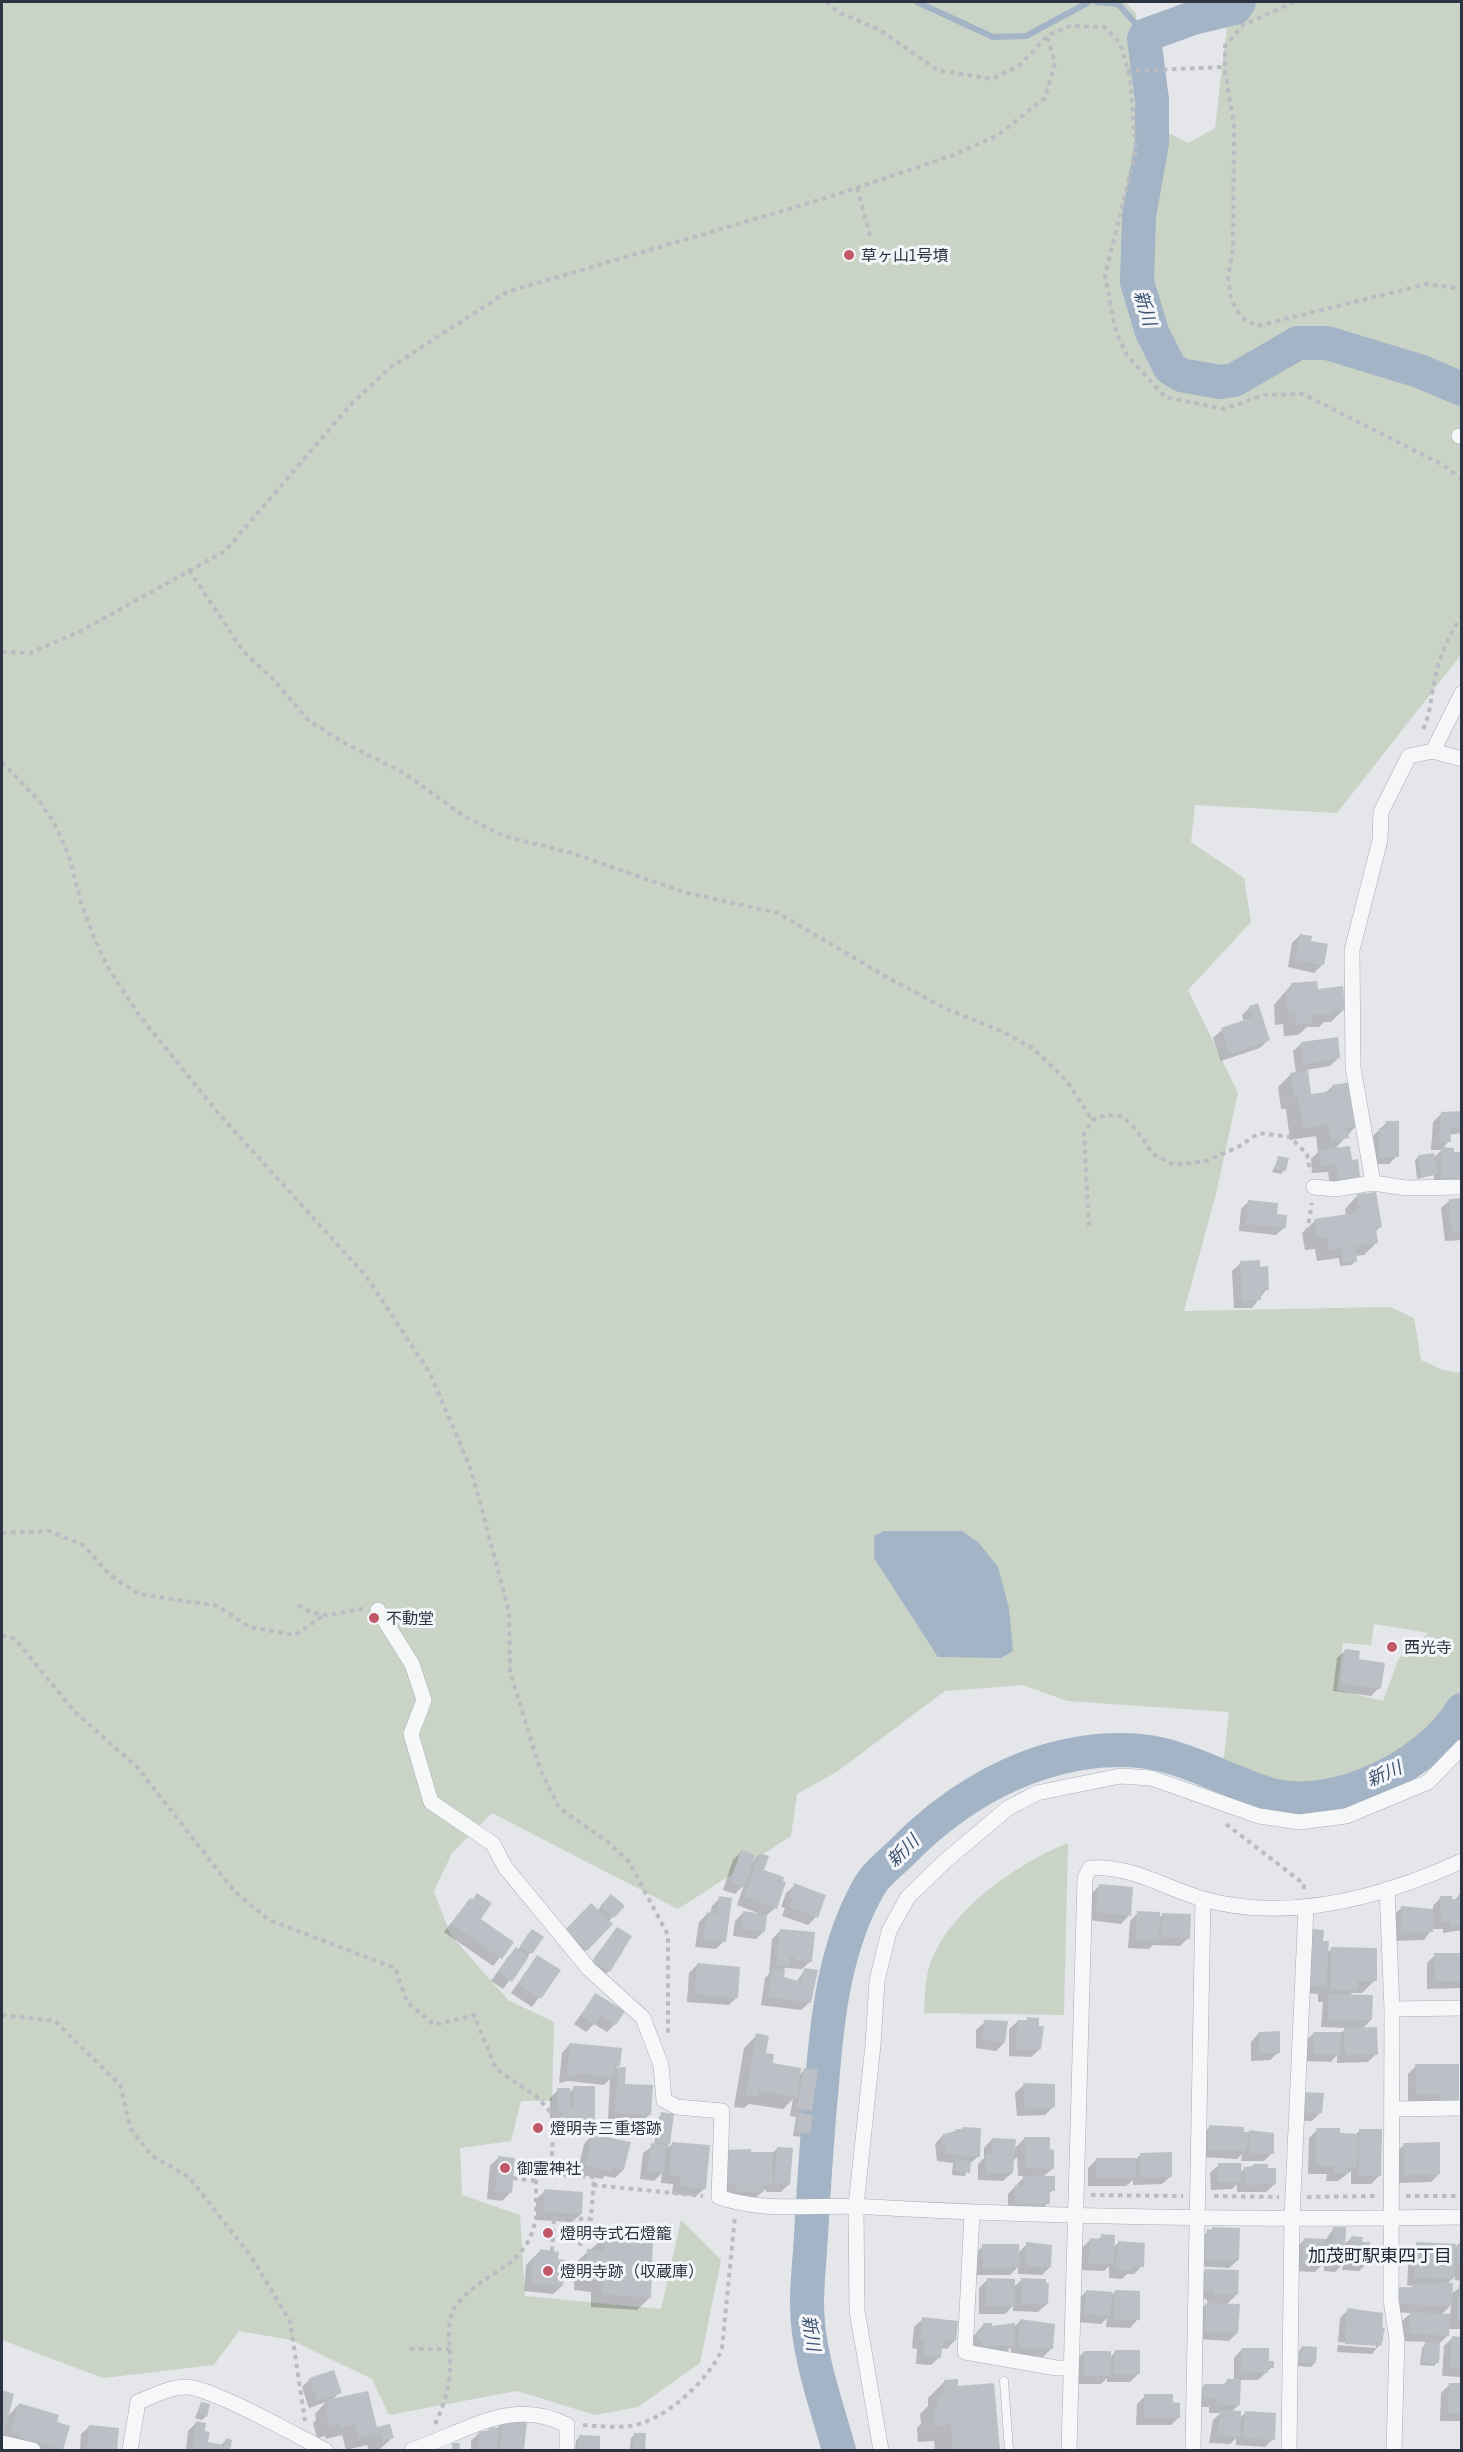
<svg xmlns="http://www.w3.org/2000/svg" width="1463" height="2452" viewBox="0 0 1463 2452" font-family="'Asap Condensed','Noto Sans JP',sans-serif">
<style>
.green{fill:#c9d3c6;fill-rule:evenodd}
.water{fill:#a3b4c6}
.shadow{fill:#0003;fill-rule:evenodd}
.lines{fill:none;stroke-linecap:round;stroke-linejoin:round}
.stream{stroke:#a3b4c6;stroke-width:6}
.river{stroke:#a3b4c6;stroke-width:34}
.building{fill:#bcc0c6}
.service-casing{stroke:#a9adb4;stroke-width:9}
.minor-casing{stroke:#a9adb4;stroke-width:16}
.path{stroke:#babcc2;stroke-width:4;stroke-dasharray:4.5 4.5;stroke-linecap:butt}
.service{stroke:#f6f7f9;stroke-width:8}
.minor{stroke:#f6f7f9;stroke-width:15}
.poi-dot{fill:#c05867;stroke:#f3f5f8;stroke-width:2}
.labels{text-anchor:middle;stroke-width:6;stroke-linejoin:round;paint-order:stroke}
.poi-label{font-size:16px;fill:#2d3441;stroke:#f3f5f8;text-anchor:start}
.water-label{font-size:18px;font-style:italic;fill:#3c5370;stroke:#f3f5f8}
.neighbourhood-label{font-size:18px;fill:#1f2532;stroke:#f3f5f8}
</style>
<rect width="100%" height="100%" fill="#e4e6ea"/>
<!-- green -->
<g class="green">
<path d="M2,2H1125L1136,13L1143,120L1188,143L1215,128L1227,26L1254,2H1461L1462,425L1453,437L1462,442L1461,655L1337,813L1195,805L1191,842L1244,878L1251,922L1188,990L1238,1093L1216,1194L1184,1311L1390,1307L1414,1318L1421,1360L1443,1370L1461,1373V1696L1421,1750L1366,1774L1283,1786L1223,1764L1229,1712L1067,1701L1023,1685L945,1691L838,1771L797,1794L791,1836L678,1909L492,1813L452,1853L434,1891L450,1934L508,2000L554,2022L552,2101H521L511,2141L460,2148L462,2195L520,2215L525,2296L661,2309L681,2220L721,2260L700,2363L638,2407L595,2415L517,2391L389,2415L372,2379L291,2340L239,2331L214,2365L103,2378L2,2340ZM1374,1624L1429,1633L1399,1658L1383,1701L1337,1690L1343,1643L1371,1645Z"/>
<path d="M1068,1843L1064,2015L924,2013C925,1999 925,1984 928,1971C943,1914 1017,1863 1068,1843Z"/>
</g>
<!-- water -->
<polygon class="water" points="884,1531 962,1531 979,1543 998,1567 1009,1608 1013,1651 1001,1658 938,1657 874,1558 874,1536"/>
<!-- shadow -->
<g class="shadow">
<polygon points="1300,935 1309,942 1323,964 1314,973 1288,967 1292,943"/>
<polygon points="1291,985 1317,990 1344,1009 1331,1022 1324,1022 1319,1027 1307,1027 1298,1035 1284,1036 1283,1024 1275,1025 1274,1005"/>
<polygon points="1250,1007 1268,1040 1260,1048 1221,1061 1213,1038 1222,1030 1244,1022 1242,1015"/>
<polygon points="1302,1043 1339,1057 1330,1066 1306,1070 1310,1096 1325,1093 1333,1086 1356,1126 1335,1149 1351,1161 1358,1176 1350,1185 1330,1187 1328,1172 1312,1173 1311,1159 1318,1152 1316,1136 1290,1140 1286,1109 1281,1109 1278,1087 1291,1074 1296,1073 1293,1051"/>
<polygon points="1442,1113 1462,1113 1462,1133 1449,1135 1449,1141 1442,1149 1453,1149 1453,1154 1462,1154 1462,1185 1434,1185 1434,1175 1417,1179 1415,1160 1419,1156 1433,1158 1442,1150 1431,1150 1433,1122"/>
<polygon points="1387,1122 1397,1156 1389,1164 1371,1164 1371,1138"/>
<polygon points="1279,1158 1284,1170 1281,1174 1272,1172"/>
<polygon points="1357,1196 1380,1227 1375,1232 1377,1242 1364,1255 1355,1256 1355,1261 1352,1265 1340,1266 1339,1258 1317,1261 1315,1249 1305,1250 1302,1233 1315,1221 1346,1216 1345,1209"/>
<polygon points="1450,1200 1462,1200 1462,1240 1445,1241 1441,1208"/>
<polygon points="1249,1201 1275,1215 1285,1227 1276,1235 1239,1231 1241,1209"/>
<polygon points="1241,1263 1267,1289 1252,1308 1234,1308 1232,1271"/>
<polygon points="1346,1650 1379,1688 1371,1696 1333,1691 1337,1658"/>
<polygon points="741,1852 751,1864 760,1854 762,1871 785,1883 775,1908 766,1916 764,1931 756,1939 733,1936 735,1921 743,1913 758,1913 737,1905 744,1885 735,1894 723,1890 733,1860"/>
<polygon points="795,1885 816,1917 808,1925 782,1916 785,1908 781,1907 786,1893"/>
<polygon points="1100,1885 1129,1915 1121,1924 1089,1920 1092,1893"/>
<polygon points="1459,1895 1462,1930 1443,1933 1443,1929 1432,1929 1424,1940 1393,1941 1393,1916 1401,1908 1433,1910 1433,1906 1441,1897 1454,1901"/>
<polygon points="611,1896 623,1906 608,1922 611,1924 578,1958 558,1940 597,1911"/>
<polygon points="720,1898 724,1941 716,1949 695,1947 699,1922 707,1914 710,1914 712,1906"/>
<polygon points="470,1899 479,1919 512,1942 493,1966 444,1932"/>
<polygon points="1138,1913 1158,1919 1163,1914 1188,1938 1180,1946 1153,1945 1149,1949 1128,1948 1130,1921"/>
<polygon points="617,1929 609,1971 601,1979 585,1970"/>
<polygon points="780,1931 811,1961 802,1969 785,1968 782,1971 783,1979 796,1982 805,1970 810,2002 801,2010 761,2005 765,1978 769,1974 772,1939"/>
<polygon points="1314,1931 1327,1953 1331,1949 1375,1980 1362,1993 1352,1993 1349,1996 1371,2020 1362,2029 1376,2054 1368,2062 1337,2063 1337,2055 1331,2062 1305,2061 1305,2041 1314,2033 1341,2033 1346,2028 1321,2027 1323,2002 1318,2002 1318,1994 1302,1993 1305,1939"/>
<polygon points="528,1934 542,1937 503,1989 491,1981 508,1957 516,1948 518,1950"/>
<polygon points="1462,1954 1462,1988 1427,1989 1427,1963 1435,1955"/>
<polygon points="537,1956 559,1970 532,2007 511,1993"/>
<polygon points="697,1965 737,1997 729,2005 687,2002 689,1973"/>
<polygon points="595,1995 615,2024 607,2032 594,2024 586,2032 574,2024"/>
<polygon points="1018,2021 1040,2049 1031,2057 1009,2056 1009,2029"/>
<polygon points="985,2022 1004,2043 996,2051 976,2048 976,2030"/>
<polygon points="1259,2033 1279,2052 1270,2060 1251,2061 1251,2042"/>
<polygon points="757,2035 771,2064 799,2075 804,2070 810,2110 805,2115 809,2134 805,2137 793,2136 796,2117 790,2116 793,2099 783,2109 749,2104 744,2108 734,2107 744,2048"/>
<polygon points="570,2044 618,2066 616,2068 625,2069 624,2085 649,2115 641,2123 608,2121 610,2079 604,2085 568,2081 559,2083 562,2053"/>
<polygon points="1416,2066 1457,2099 1449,2107 1408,2103 1408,2074"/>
<polygon points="1024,2085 1053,2107 1045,2115 1017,2116 1015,2093"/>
<polygon points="574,2088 594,2122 586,2130 555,2130 555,2119 550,2119 550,2098 558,2090 568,2094"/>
<polygon points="1294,2101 1320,2113 1312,2121 1292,2120"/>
<polygon points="662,2114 673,2116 668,2148 673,2143 705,2188 696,2196 672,2194 673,2184 661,2183 662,2173 654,2181 640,2179 643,2153 654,2145 658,2118"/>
<polygon points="1210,2127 1243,2134 1250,2132 1272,2153 1264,2161 1241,2161 1242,2154 1237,2159 1200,2157 1201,2135"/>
<polygon points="964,2128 979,2156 969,2164 965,2176 952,2175 953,2163 937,2161 935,2144 943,2135"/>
<polygon points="1317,2130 1355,2135 1360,2130 1380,2175 1371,2184 1351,2184 1351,2171 1338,2181 1326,2181 1327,2174 1308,2174 1309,2138"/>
<polygon points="592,2135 623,2170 615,2178 605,2176 602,2179 577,2174 584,2144"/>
<polygon points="992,2139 1015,2148 1024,2139 1049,2151 1053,2168 1043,2177 1053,2190 1048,2195 1048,2203 1040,2211 1008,2211 1008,2194 1025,2176 1018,2176 1017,2157 1012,2162 1012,2173 1003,2181 978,2180 978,2164 984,2158 984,2148"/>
<polygon points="1404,2145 1439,2174 1431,2182 1396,2183 1395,2153"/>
<polygon points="778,2148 789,2184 781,2192 766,2192 766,2189 749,2203 713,2196 712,2165 724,2152 770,2155"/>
<polygon points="1462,2151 1462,2182 1461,2182 1460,2152"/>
<polygon points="1141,2154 1171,2176 1162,2184 1133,2185 1133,2180 1126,2186 1088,2186 1088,2168 1096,2160 1135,2160"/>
<polygon points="498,2158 510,2193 502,2201 487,2199 490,2166"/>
<polygon points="1219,2165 1240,2173 1245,2168 1275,2184 1266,2192 1237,2192 1237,2184 1232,2189 1211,2190 1210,2173"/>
<polygon points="545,2191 581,2214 572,2222 536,2220 536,2199"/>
<polygon points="1213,2228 1238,2260 1229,2268 1196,2266 1199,2239"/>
<polygon points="1333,2229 1344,2245 1352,2237 1367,2263 1359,2271 1342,2270 1343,2264 1335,2272 1324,2271 1324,2263 1315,2272 1295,2271 1296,2248 1304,2240 1325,2241"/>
<polygon points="1102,2236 1113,2248 1118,2243 1142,2266 1134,2274 1127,2274 1122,2279 1109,2278 1109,2266 1104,2271 1081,2270 1082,2248 1090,2240 1097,2240"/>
<polygon points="605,2237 650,2297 637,2310 591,2307 591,2292 574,2290 575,2263"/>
<path d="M1462,2241V2281L1455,2280V2276L1446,2285L1451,2294L1462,2286V2329H1448V2335L1439,2344L1437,2363L1434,2366L1420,2365L1422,2348L1427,2342L1401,2341L1402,2321L1411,2313L1390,2312L1399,2288L1415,2287L1407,2285L1409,2252L1417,2244L1454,2249ZM1451,2305L1450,2316L1441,2315Z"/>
<polygon points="1027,2244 1050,2267 1042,2275 1018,2274 1018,2267 1010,2275 975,2275 975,2254 983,2246 1018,2253"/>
<polygon points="540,2251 557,2260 562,2286 553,2294 524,2291 526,2265"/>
<polygon points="1205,2271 1237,2294 1226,2305 1237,2333 1229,2341 1197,2339 1198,2312 1208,2302 1206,2299 1197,2299 1197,2279"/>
<polygon points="1022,2279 1047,2304 1038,2312 1013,2311 1013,2306 1005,2314 979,2314 979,2288 987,2280 1013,2288"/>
<polygon points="1087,2291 1111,2297 1115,2292 1138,2319 1130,2328 1106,2327 1107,2318 1101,2324 1077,2322 1078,2299"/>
<polygon points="1348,2310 1382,2314 1383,2340 1372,2354 1337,2352 1338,2345 1376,2348 1376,2345 1338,2342 1340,2318"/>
<polygon points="923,2319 955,2340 947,2349 940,2348 940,2357 931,2365 916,2364 917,2349 912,2348 914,2327"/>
<polygon points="1021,2320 1051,2349 1043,2357 1011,2354 1011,2347 1004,2354 971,2349 971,2339 983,2325 990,2328 1013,2328"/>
<polygon points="1453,2337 1462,2338 1462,2377 1442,2376 1444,2346"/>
<polygon points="1302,2347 1315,2363 1311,2367 1298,2366 1299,2351"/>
<polygon points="1242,2349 1272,2367 1258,2380 1239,2380 1239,2405 1231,2412 1239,2419 1246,2412 1273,2439 1265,2447 1236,2445 1236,2438 1230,2444 1209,2443 1213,2420 1221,2413 1209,2413 1209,2407 1196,2407 1196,2394 1204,2386 1222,2386 1227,2381 1234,2381 1234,2358"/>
<polygon points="1084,2352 1110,2358 1115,2352 1138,2374 1130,2382 1107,2382 1107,2378 1101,2384 1076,2384 1076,2360"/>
<polygon points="310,2379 340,2392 332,2400 392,2438 379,2450 369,2450 367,2445 346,2450 342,2435 326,2439 325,2436 317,2438 313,2423 316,2420 315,2414 326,2402 309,2408 302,2387"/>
<polygon points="945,2381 957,2387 993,2384 998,2450 935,2450 934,2441 918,2442 917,2428 921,2424 920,2414 928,2406 928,2398"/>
<polygon points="1450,2384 1462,2385 1462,2421 1440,2421 1441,2393"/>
<polygon points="2,2392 13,2395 7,2417 19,2404 69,2427 61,2450 9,2450 2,2445"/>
<polygon points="1145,2396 1171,2404 1179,2417 1171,2425 1136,2425 1137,2404"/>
<polygon points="201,2403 206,2416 202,2420 195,2418"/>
<polygon points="504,2422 525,2424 522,2450 471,2450 471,2441 480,2432 496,2429"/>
<polygon points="196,2423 206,2443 220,2446 226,2440 230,2441 228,2450 186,2450 188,2431"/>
<polygon points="90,2426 118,2429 115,2450 80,2450 81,2434"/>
<polygon points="634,2435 644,2435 644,2450 630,2450 631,2438"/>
<polygon points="579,2437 599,2438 598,2450 575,2450 576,2441"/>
</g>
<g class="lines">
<!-- stream -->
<g class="stream">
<polyline points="917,2 993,37 1026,36 1089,2"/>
<polyline points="1097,2 1118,4 1146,35"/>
</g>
<!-- river -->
<g class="river">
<polyline points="1239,2 1235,8 1193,18 1146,35 1144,39 1152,100 1152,143 1139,216 1137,282 1152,332 1170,368 1181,375 1220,382 1234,380 1298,343 1327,343 1419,371 1462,389"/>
<path d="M839,2450C826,2404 807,2352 807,2304C807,2281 810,2257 811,2235C814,2184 817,2134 822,2084C827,2017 835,1945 870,1885C877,1873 891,1863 901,1853C963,1789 1049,1743 1141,1751C1187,1756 1227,1782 1271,1795C1335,1812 1429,1765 1462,1710"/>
</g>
</g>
<!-- building -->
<g class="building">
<polygon points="1300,934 1312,936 1311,941 1328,944 1324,965 1295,960"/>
<polygon points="1317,981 1318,989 1343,986 1345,1010 1333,1011 1334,1015 1311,1014 1312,1023 1296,1025 1295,1012 1288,1013 1286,991 1291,990 1291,983"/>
<polygon points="1258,1003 1270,1040 1230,1054 1221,1028 1253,1017 1249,1006"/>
<polygon points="1338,1037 1340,1058 1303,1065 1301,1042"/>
<polygon points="1308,1070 1311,1094 1333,1091 1332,1085 1351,1082 1357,1127 1347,1128 1349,1138 1331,1141 1329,1124 1303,1128 1298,1097 1294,1098 1290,1073"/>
<polygon points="1462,1111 1462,1127 1450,1128 1451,1142 1439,1142 1441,1112"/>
<polygon points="1386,1121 1399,1121 1399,1157 1379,1157 1379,1128 1386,1129"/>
<polygon points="1350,1146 1352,1160 1358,1159 1360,1177 1338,1179 1336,1164 1320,1166 1319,1150"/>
<polygon points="1442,1147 1454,1148 1454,1152 1462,1152 1462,1178 1441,1178"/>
<polygon points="1434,1153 1437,1174 1421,1177 1418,1155"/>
<polygon points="1278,1156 1289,1158 1286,1171 1275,1169"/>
<polygon points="1376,1192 1382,1227 1376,1228 1378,1243 1329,1250 1327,1237 1317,1238 1314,1219 1356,1213 1355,1208 1359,1208 1357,1194"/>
<polygon points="1462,1198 1462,1233 1453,1233 1452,1222 1449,1222 1449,1199"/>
<polygon points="1248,1200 1278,1203 1277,1214 1287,1215 1286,1228 1246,1224"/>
<polygon points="1356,1247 1357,1262 1343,1263 1342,1249"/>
<polygon points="1260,1260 1260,1267 1268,1266 1269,1290 1261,1291 1261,1300 1242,1301 1240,1261"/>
<polygon points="1345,1649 1360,1651 1359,1659 1385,1663 1381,1689 1340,1683"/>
<polygon points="741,1850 755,1855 745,1887 730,1882"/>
<polygon points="760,1853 769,1856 764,1870 784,1877 783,1881 786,1882 777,1909 744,1897"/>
<polygon points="794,1883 826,1895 818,1918 789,1907 792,1900 789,1899"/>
<polygon points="1099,1884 1133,1887 1131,1916 1096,1912"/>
<polygon points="477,1893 492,1903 481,1919 514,1942 502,1959 451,1924 470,1898 473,1899"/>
<polygon points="611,1894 625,1906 614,1918 600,1906"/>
<polygon points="1459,1894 1462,1894 1462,1925 1450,1926 1450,1921 1441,1922 1440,1896 1452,1896 1452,1899 1459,1899"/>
<polygon points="719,1896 732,1898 726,1942 703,1939 707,1912 717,1914"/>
<polygon points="591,1903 613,1924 587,1951 565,1930"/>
<polygon points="1401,1906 1433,1909 1433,1932 1401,1933"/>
<polygon points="743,1911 767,1914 765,1932 741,1929"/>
<polygon points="1137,1911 1160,1912 1159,1941 1136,1940"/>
<polygon points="1162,1913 1191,1914 1190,1939 1161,1937"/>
<polygon points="617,1927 632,1936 610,1972 592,1961"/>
<polygon points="532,1929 544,1937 532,1954 520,1946"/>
<polygon points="780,1929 815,1932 812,1962 794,1960 795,1957 790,1956 789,1966 776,1965"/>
<polygon points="1313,1929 1324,1930 1323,1941 1329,1941 1326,1987 1309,1986"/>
<polygon points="516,1947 529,1956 512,1982 498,1972"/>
<polygon points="1331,1947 1377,1948 1377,1981 1358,1981 1357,1990 1331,1990"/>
<polygon points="1434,1953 1462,1953 1462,1981 1435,1981"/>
<polygon points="537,1955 561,1970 541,1999 518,1984"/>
<polygon points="697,1963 740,1967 738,1998 695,1994"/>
<polygon points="772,1968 785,1970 784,1977 802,1982 804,1968 818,1970 811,2003 768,1997"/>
<polygon points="595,1993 625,2011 616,2025 601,2015 595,2025 581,2016"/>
<polygon points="1328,1994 1373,1995 1372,2020 1328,2020"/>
<polygon points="1027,2017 1039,2018 1039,2026 1044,2026 1041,2049 1016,2049 1017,2020 1027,2020"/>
<polygon points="984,2020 1008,2021 1005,2043 983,2040"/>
<polygon points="1377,2027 1378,2055 1345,2055 1344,2028"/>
<polygon points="1280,2031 1280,2053 1259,2053 1259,2032"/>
<polygon points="1313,2032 1341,2032 1340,2054 1313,2054"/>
<polygon points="756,2033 769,2036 766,2053 774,2054 773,2063 801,2068 797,2097 759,2091 758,2096 746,2095"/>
<polygon points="570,2043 622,2048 620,2066 615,2066 614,2077 575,2073 575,2076 567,2075"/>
<polygon points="1415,2064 1459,2064 1459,2100 1441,2100 1441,2095 1416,2095"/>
<polygon points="618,2067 626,2067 625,2084 653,2085 651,2115 615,2113"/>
<polygon points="804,2068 818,2070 812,2111 797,2108"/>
<polygon points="1023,2083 1055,2084 1055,2107 1025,2109"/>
<polygon points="573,2086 595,2086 595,2123 563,2123 562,2112 558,2112 557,2088 570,2088 570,2107 574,2107"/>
<polygon points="1301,2092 1324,2093 1322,2113 1300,2112"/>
<polygon points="661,2112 674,2114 670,2144 657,2142"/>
<polygon points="799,2113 813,2115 810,2134 796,2132"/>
<polygon points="1209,2125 1244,2127 1244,2132 1248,2132 1247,2151 1208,2150"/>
<polygon points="963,2127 981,2128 980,2157 945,2154 945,2146 942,2146 943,2134 956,2132 956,2129 963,2129"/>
<polygon points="1316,2128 1340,2128 1340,2133 1358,2134 1357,2167 1348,2167 1348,2173 1334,2173 1334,2166 1316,2166"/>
<polygon points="1359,2129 1382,2129 1381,2176 1359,2176"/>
<polygon points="1249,2130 1274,2133 1274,2154 1249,2153"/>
<polygon points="592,2134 631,2142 624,2170 612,2168 611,2171 585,2166"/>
<polygon points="1024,2137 1050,2137 1050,2149 1054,2150 1054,2169 1026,2168"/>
<polygon points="992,2138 1016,2139 1013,2173 986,2173 986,2154 992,2154"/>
<polygon points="672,2142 710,2145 706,2189 680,2186 681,2176 669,2175"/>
<polygon points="1440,2142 1440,2174 1404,2175 1403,2143"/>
<polygon points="651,2143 667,2145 664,2173 647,2171"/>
<polygon points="777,2147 793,2148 790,2185 774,2184"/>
<polygon points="751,2149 751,2152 772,2152 773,2185 763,2185 764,2191 736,2192 735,2184 725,2184 724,2150"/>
<polygon points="1172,2152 1172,2177 1140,2177 1140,2153"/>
<polygon points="498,2156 515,2158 512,2193 495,2192"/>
<rect x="1096" y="2158" width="40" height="20"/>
<polygon points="956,2159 971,2161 970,2173 955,2171"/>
<polygon points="1218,2163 1241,2163 1242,2182 1218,2182"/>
<polygon points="1253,2164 1268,2164 1268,2168 1276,2168 1276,2184 1245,2185 1244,2167 1253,2166"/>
<polygon points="1023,2176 1055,2176 1055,2191 1050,2191 1050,2204 1015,2204 1015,2185 1024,2185"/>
<polygon points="544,2189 583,2192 582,2214 544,2212"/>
<polygon points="1212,2227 1240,2228 1239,2260 1204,2259 1207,2229 1212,2230"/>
<polygon points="1333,2227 1346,2227 1345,2264 1332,2264"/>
<polygon points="1101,2234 1115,2235 1114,2264 1088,2263 1090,2238 1101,2239"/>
<polygon points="605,2236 653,2240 651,2298 603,2294 603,2280 586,2278 587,2249 604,2251"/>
<polygon points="1351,2236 1363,2237 1362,2242 1370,2242 1368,2264 1350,2263"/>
<polygon points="1304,2238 1326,2239 1325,2264 1302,2263"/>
<polygon points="1118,2241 1145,2243 1144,2267 1132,2266 1132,2271 1116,2270"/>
<polygon points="1026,2242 1052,2245 1051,2267 1026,2267"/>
<polygon points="1416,2242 1456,2244 1454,2279 1414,2277"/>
<polygon points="982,2244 1019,2244 1020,2267 983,2268"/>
<polygon points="1457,2244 1462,2244 1462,2263 1457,2262"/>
<polygon points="540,2249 559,2252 558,2259 565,2260 563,2286 531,2283 534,2256 540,2255"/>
<polygon points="1205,2269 1239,2270 1238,2295 1214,2295 1214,2291 1205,2291"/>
<polygon points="987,2278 1015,2279 1015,2307 986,2306"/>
<polygon points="1021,2278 1046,2279 1046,2283 1049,2283 1048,2304 1021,2304"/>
<polygon points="1441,2282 1453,2283 1452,2306 1398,2304 1398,2287 1413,2288 1413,2284 1441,2285"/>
<polygon points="1459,2284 1462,2284 1462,2321 1457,2321"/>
<polygon points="1086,2290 1113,2292 1110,2316 1084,2314"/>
<polygon points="1115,2290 1140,2291 1140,2320 1114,2319"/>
<polygon points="1206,2303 1240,2304 1238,2333 1205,2332"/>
<polygon points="1347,2308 1383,2313 1382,2328 1385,2328 1381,2346 1345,2344"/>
<polygon points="1410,2312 1450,2314 1449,2336 1409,2333"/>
<polygon points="922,2317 958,2321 956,2341 943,2340 941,2358 923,2356 925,2341 920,2340"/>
<polygon points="1020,2319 1055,2324 1053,2349 1018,2347"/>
<polygon points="983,2323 992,2323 992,2326 1015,2323 1014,2346 982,2346 982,2341 978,2341 978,2330 983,2330"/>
<polygon points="1452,2336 1462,2337 1462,2369 1450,2368"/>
<polygon points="1425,2342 1440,2344 1439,2363 1423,2362"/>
<polygon points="1302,2346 1317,2347 1316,2363 1301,2362"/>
<polygon points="1242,2348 1269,2348 1269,2361 1274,2361 1274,2368 1268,2368 1268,2373 1241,2372"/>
<polygon points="1115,2350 1140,2350 1140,2374 1114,2374"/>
<rect x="1084" y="2351" width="27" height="25"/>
<polygon points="334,2370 342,2393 317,2401 309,2378"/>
<polygon points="958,2379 958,2386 994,2383 1000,2450 953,2450 951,2424 934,2426 933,2409 938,2409 937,2395 945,2395 944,2380"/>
<polygon points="1227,2379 1241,2379 1240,2405 1217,2405 1217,2399 1203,2399 1204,2384 1226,2384"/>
<polygon points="1449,2383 1462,2383 1462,2413 1448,2413"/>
<polygon points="2,2390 14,2394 4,2434 2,2433"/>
<polygon points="368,2391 377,2427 390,2424 394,2438 382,2441 380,2433 359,2438 355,2424 339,2428 338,2424 329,2426 325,2409 329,2408 326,2400"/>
<polygon points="1144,2394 1173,2394 1173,2402 1180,2403 1180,2418 1144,2417"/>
<polygon points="201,2402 210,2404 207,2417 198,2414"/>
<polygon points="19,2403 59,2415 57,2422 70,2426 63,2450 20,2438 21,2435 10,2432"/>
<polygon points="1221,2410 1241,2411 1240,2437 1217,2435"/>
<polygon points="1245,2411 1276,2413 1275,2440 1243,2438"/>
<polygon points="503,2420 527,2422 524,2450 500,2450"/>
<polygon points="196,2421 206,2423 205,2431 210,2432 208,2442 224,2445 226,2438 232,2440 230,2450 193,2450"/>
<polygon points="89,2425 119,2428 117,2450 93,2450 93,2448 87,2447"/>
<polygon points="489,2427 498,2428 497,2450 478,2450 479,2431 488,2432"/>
<polygon points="634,2433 646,2433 645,2450 633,2450"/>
<polygon points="579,2435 600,2436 600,2450 578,2450"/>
<polygon points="452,2443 460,2443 459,2450 452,2450"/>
</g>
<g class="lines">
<!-- service casing -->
<g class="service-casing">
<polyline id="service" points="1004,2381 1009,2450"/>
</g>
<!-- minor casing -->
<g class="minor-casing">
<g id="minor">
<polyline points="1459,436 1462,437"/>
<polyline points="1433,751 1462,759"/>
<polyline points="1373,1183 1353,1067 1352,950 1380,840 1381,812 1409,756 1433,751 1462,693"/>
<polyline points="1314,1187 1335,1189 1373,1183 1406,1188 1462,1187"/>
<path d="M378,1610L412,1664L424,1700L411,1734L431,1802L493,1844L505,1867L589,1969L643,2018L661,2065L664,2100L677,2107L722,2111L719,2197C768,2214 820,2203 872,2207C1067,2218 1265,2220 1462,2217"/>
<polyline points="1387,1889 1392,2009 1391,2300 1397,2340 1394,2450"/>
<polyline points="1392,2009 1462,2008"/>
<polyline points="1392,2109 1462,2108"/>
<polyline points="972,2213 965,2352 1056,2368 1071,2368"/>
<polyline points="2,2443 33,2450"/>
<path d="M130,2450L138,2402C153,2396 170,2387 186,2387C211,2387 299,2437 325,2450"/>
<path d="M412,2450C465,2433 510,2396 567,2425V2450"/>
<polyline points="881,2450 857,2311 856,2206 873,2045 877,1981 889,1931 908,1897 944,1862 1008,1808 1037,1793 1120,1776 1151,1778 1259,1816 1299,1822 1346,1816 1428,1782 1462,1747"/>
<path d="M1069,2450L1085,1878L1090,1868C1132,1865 1164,1888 1203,1899C1289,1923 1383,1897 1462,1861"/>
<polyline points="1193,2450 1203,1899"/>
<polyline points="1289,2450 1292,2217 1306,1908"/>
</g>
</g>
<!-- path -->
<g class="path">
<polyline points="826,2 838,12 880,30 937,70 992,79 1019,66 1047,36 1070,26 1104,27 1120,43 1130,77 1136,151 1105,275 1116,332 1127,355 1165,397 1224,409 1264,395 1303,394 1443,465 1462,479"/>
<polyline points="1294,2 1243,25 1225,46 1225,70 1234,126 1233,248 1228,278 1231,299 1241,317 1257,326 1427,284 1462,289"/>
<polyline points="1127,71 1225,67"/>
<polyline points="857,188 871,239"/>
<polyline points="189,570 243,651 275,681 309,721 346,744 404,773 465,817 504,836 572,853 683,892 778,913 892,980 949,1010 1001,1031 1034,1049 1066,1080 1092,1120"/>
<polyline points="2,652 30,653 81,631 225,551 353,402 391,367 507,292 826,198 954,155 998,135 1045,98 1055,63 1047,36"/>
<path d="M1423,729C1431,713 1431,695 1435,678C1440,654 1449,635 1462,616"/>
<polyline points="2,762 39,801 54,822 69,856 82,906 96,942 109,969 139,1015 218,1113 366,1276 430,1373 469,1465 477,1491 509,1612 510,1672 540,1769 559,1808 608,1842 629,1862 668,1935 668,2035"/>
<polyline points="1089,1226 1084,1134 1092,1120 1106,1115 1123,1116 1137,1131 1153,1154 1174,1165 1206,1161 1238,1147 1259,1133 1290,1137 1307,1154 1310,1172"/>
<polyline points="1307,1232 1312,1203"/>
<polyline points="2,1533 49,1531 83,1545 110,1575 138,1594 218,1606 249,1627 295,1635 324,1615"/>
<path d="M298,1605C323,1622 336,1612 363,1609"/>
<polyline points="2,1635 15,1639 75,1712 137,1767 234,1891 269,1920 395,1968 407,2002 434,2025 474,2015 496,2069 536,2096 554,2116 551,2175"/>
<polyline points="1226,1824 1304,1884 1304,1892"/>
<polyline points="2,2015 55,2021 120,2085 131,2129 152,2156 189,2177 252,2258 290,2321 305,2421"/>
<polygon points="536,2173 594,2177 591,2219 536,2218"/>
<polyline points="513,2178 536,2181"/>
<polyline points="593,2185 703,2196"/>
<polyline points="1091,2195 1183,2196"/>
<polyline points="1214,2196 1279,2197"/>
<polyline points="1406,2196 1462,2196"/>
<polyline points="1307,2197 1375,2196"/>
<polyline points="580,2246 582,2219"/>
<polyline points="552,2251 554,2218"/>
<polyline points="410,2349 450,2349"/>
<path d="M435,2424C443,2408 449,2389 450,2371C452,2351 443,2320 458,2303C487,2268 526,2270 536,2218"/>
<path d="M583,2425C598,2426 615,2428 629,2426C663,2423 710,2379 722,2349L735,2216"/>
</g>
<!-- service -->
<use href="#service" class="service"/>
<!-- minor -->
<use href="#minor" class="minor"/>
</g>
<!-- markers -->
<g class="poi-dot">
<circle cx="849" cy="255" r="6"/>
<circle cx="374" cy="1618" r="6"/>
<circle cx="1392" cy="1647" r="6"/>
<circle cx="538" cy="2128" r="6"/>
<circle cx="505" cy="2168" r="6"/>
<circle cx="548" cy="2233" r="6"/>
<circle cx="548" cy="2271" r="6"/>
</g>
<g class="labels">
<!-- poi labels -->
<g class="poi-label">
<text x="861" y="261">草ヶ山1号墳</text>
<text x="386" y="1624">不動堂</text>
<text x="1404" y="1653">西光寺</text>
<text x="550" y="2134">燈明寺三重塔跡</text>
<text x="517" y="2174">御霊神社</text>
<text x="560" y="2239">燈明寺式石燈籠</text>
<text x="560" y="2277">燈明寺跡（収蔵庫）</text>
</g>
<!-- water labels -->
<g class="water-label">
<text transform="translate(1145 308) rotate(73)" y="6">新川</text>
<text transform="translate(1384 1774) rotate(-24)" y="6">新川</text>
<text transform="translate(903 1851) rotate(-45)" y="6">新川</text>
<text transform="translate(811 2333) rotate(81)" y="6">新川</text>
</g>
<!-- neighbourhood labels -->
<g class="neighbourhood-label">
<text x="1380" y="2262">加茂町駅東四丁目</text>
</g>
</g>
<!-- border -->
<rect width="1463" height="2452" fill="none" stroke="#2d3441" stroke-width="6"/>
</svg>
